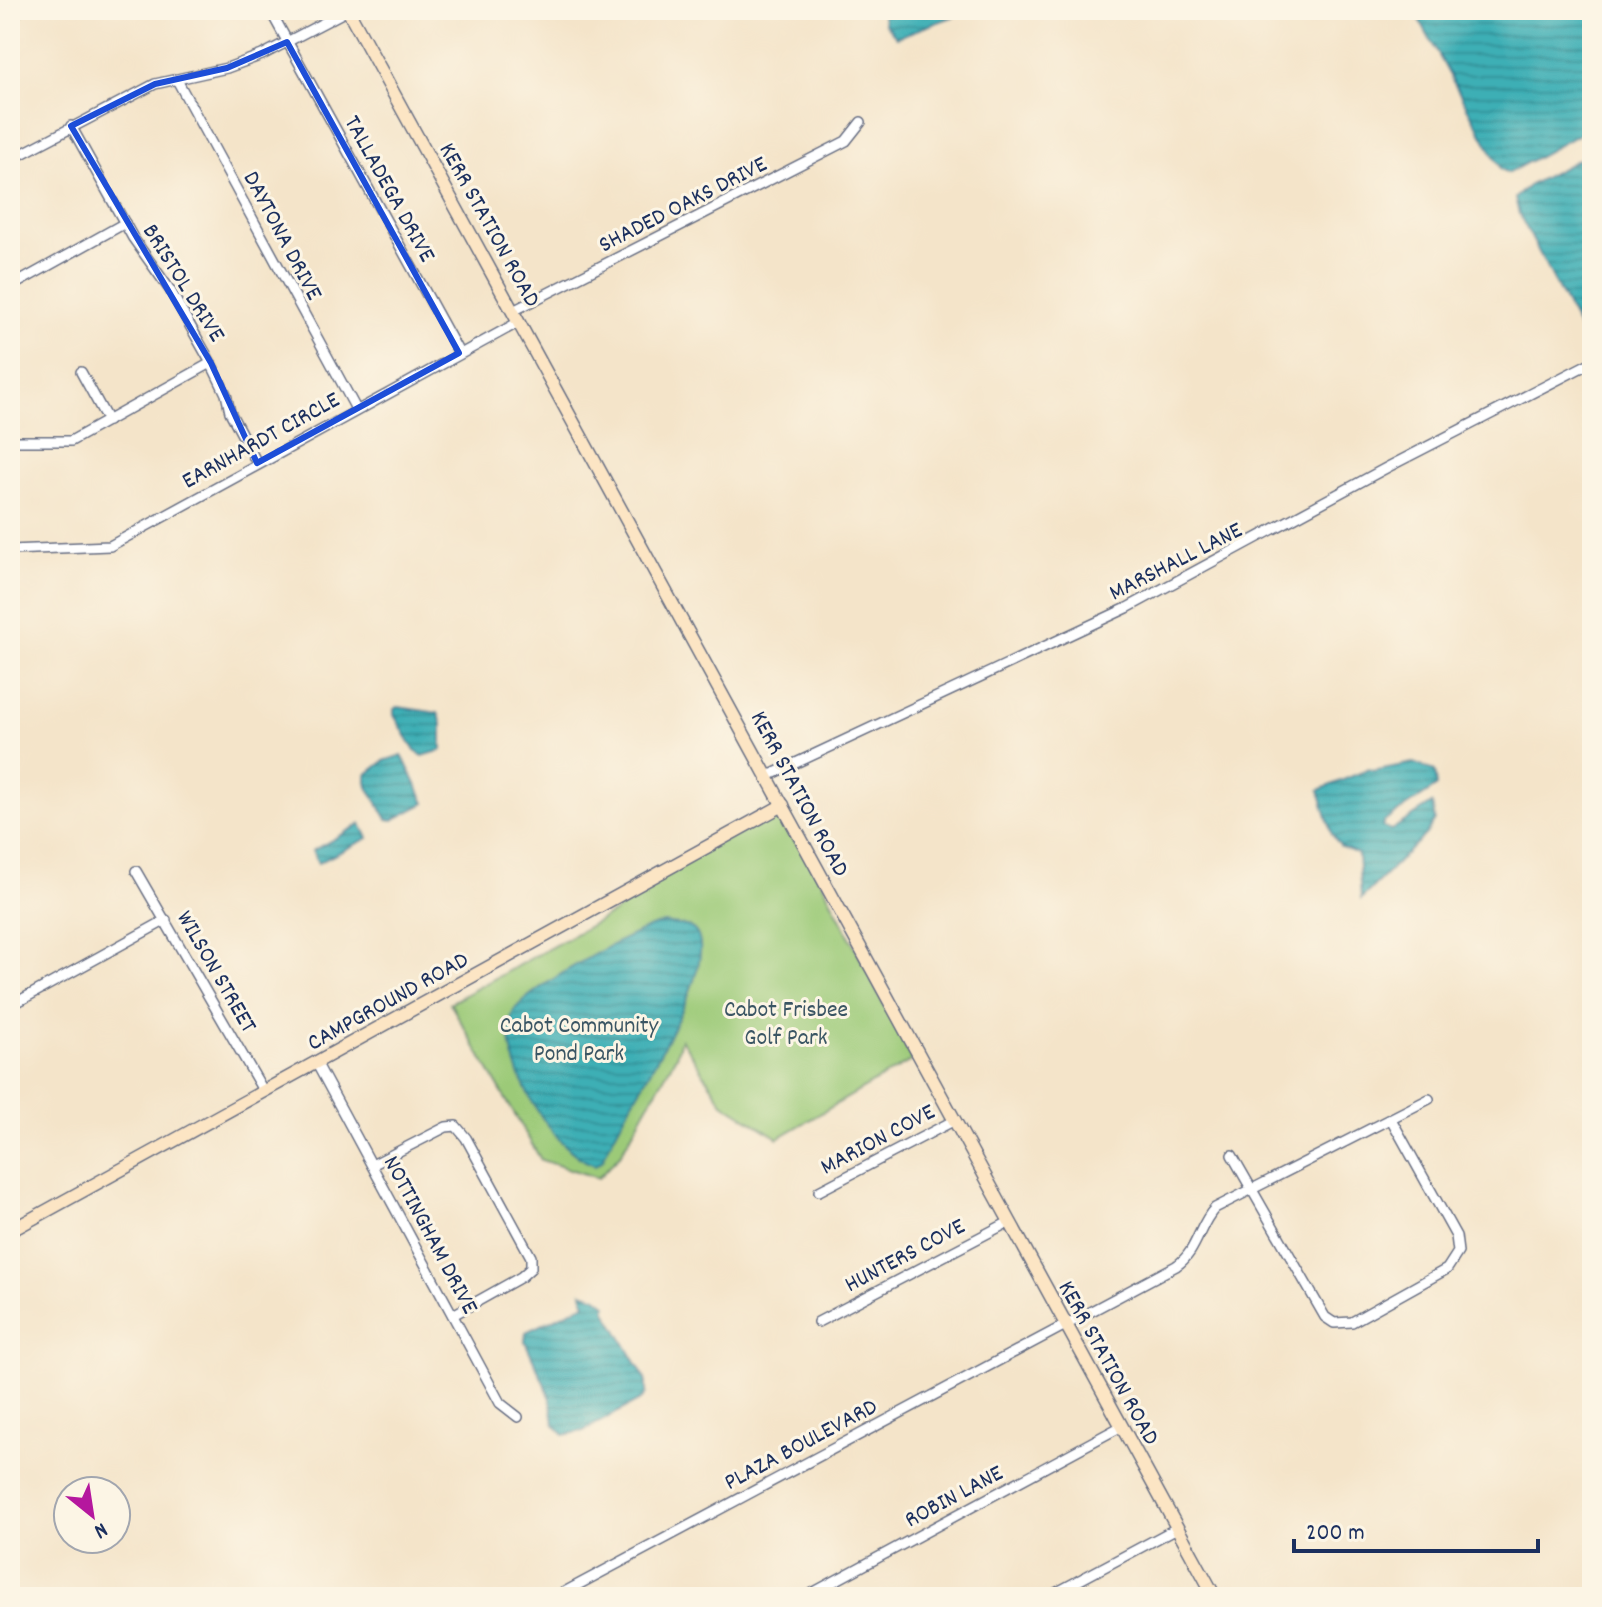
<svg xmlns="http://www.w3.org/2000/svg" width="1602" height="1607" viewBox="0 0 1602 1607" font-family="Dekko,sans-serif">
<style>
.park{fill:#9cca78;stroke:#5c7c6b;stroke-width:2}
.water{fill:url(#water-rules);stroke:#2c6f8a;stroke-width:2}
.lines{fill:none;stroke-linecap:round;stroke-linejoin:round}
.street-casing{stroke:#676e83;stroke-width:12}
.secondary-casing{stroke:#676e83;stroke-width:15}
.street{stroke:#fff;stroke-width:9}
.secondary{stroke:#fce5c4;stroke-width:12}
.marked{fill:none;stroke:#1d4ed8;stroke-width:6;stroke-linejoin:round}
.labels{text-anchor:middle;stroke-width:6;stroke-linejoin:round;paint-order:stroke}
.street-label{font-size:24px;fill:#1b2f5e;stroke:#fcf5e5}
.park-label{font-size:24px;fill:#3b5664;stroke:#fcf5e5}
</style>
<defs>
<pattern id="water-rules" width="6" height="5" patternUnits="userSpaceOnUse" patternTransform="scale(2)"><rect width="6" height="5" fill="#3eafb5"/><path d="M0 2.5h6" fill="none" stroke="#338f96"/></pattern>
</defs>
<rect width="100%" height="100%" fill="#fcf5e5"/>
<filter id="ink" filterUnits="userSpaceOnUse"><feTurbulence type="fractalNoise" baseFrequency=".0125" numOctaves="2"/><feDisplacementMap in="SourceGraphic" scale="16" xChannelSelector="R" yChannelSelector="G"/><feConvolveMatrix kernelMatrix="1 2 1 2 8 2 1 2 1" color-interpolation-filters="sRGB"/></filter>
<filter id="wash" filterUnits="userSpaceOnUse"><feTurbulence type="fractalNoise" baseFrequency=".006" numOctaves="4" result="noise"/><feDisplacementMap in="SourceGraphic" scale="32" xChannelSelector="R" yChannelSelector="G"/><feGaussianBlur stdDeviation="1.8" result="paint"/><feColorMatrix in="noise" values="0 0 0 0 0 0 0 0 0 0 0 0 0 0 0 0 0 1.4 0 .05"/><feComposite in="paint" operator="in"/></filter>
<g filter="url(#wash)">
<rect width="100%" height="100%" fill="#f4e4c9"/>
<!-- park -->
<polygon class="park" points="783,805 912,1060 778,1138 723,1103 681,1039 676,1056 620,1155 598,1178 541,1160 450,1003 615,912 708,847"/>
<!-- water -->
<g class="water">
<polygon points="881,10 971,10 897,37 885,24"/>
<polygon points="1414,10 1592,10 1592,127 1508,173 1501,169"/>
<polygon points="1592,152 1592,339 1579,329 1519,214 1515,198 1528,186"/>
<polygon points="398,707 438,713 442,724 442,750 423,756 415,751 394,715 394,709"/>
<polygon points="402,755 425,803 393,820 387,819 368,787 366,775 384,761"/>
<polygon points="1413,763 1435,771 1437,786 1384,822 1382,827 1391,830 1432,804 1435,820 1427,833 1361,899 1358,854 1341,847 1332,834 1319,790 1369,769 1373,771"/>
<polygon points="361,824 368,838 318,863 312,851"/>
<path d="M665,923C674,926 687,923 694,930C728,964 615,1120 603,1160L595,1165C552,1152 496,1057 513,1013C521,992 641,925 665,923Z"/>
<polygon points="582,1292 595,1296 607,1305 605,1309 646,1380 646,1393 642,1399 583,1431 564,1435 554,1423 550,1396 525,1341 526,1332 585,1304"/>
</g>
</g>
<g filter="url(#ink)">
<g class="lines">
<!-- street casing -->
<g class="street-casing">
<g id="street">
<polyline points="270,10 459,353"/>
<polyline points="10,16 21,10"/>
<polyline points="177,80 356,409"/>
<polyline points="71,126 133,238 170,290 211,363 226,394 230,412 257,463"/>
<polyline points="10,160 155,84 227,68 262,55 348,10"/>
<polyline points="10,287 125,223"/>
<polyline points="513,311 846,141 861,122"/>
<polyline points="81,372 108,421"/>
<polyline points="10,441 71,441 211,363"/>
<polyline points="10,550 110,546 519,322"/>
<polyline points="768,776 1127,608 1388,467 1592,362"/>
<polyline points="136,871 264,1092"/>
<polyline points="10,1006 166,920"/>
<polyline points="317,1064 500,1403 518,1417"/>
<polyline points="1232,1155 1325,1317 1334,1323 1352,1322 1447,1269 1458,1252 1456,1236 1391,1119"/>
<polyline points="372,1165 446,1127 456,1126 466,1138 531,1257 531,1268 521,1277 453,1315"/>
<polyline points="819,1191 953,1121"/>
<polyline points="818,1322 1009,1222"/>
<path d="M555,1597L1176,1266C1198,1251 1198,1226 1215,1208L1429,1099"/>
<polyline points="805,1597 1120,1427"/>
<polyline points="1048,1597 1177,1528"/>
</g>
</g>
<!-- secondary casing -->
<g class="secondary-casing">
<g id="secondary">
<polyline points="348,10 1215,1597"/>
<polyline points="10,1231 783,805"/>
</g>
</g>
<!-- street -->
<use href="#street" class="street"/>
<!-- secondary -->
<use href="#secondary" class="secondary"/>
</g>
</g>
<!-- marked area -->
<path class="marked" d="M287,42L459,353L257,463L211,363L71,126L155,84L227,68Z"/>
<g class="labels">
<!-- street labels -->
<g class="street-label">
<text transform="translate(391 188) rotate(61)" y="8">TALLADEGA DRIVE</text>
<text transform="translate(682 203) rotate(-27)" y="8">SHADED OAKS DRIVE</text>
<text transform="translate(491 224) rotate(61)" y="8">KERR STATION ROAD</text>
<text transform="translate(284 235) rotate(62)" y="8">DAYTONA DRIVE</text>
<text transform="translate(185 282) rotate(58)" y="8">BRISTOL DRIVE</text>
<text transform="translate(260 439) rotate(-29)" y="8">EARNHARDT CIRCLE</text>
<text transform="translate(1175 560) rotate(-27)" y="8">MARSHALL LANE</text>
<text transform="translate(801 793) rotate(62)" y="8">KERR STATION ROAD</text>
<text transform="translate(218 971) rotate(60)" y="8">WILSON STREET</text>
<text transform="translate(387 1000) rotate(-29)" y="8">CAMPGROUND ROAD</text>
<text transform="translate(877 1138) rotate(-28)" y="8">MARION COVE</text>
<text transform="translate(432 1234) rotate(62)" y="8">NOTTINGHAM DRIVE</text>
<text transform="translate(904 1254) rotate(-28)" y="8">HUNTERS COVE</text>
<text transform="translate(1110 1362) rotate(61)" y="8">KERR STATION ROAD</text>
<text transform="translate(800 1443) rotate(-28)" y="8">PLAZA BOULEVARD</text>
<text transform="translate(953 1495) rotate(-28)" y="8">ROBIN LANE</text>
</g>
<!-- park labels -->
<g class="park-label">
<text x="786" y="1016">Cabot Frisbee<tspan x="786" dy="28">Golf Park</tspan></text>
<text x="579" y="1032">Cabot Community<tspan x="579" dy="28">Pond Park</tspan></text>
</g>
</g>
<!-- margin -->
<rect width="1602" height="1607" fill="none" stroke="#fcf5e5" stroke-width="40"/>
<!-- north arrow -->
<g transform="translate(92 1515) rotate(150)"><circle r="38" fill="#fcf5e5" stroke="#a2a6af" stroke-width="2"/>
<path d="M0-6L14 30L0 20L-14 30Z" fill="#b5179e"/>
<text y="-12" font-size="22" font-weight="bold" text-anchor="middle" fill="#1b2f5e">N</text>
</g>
<!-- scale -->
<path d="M1294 1539v12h244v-12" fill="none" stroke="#1b2f5e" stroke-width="4"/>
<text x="1306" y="1539" font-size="24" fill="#1b2f5e" stroke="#fcf5e5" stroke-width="6" paint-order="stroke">200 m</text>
</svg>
